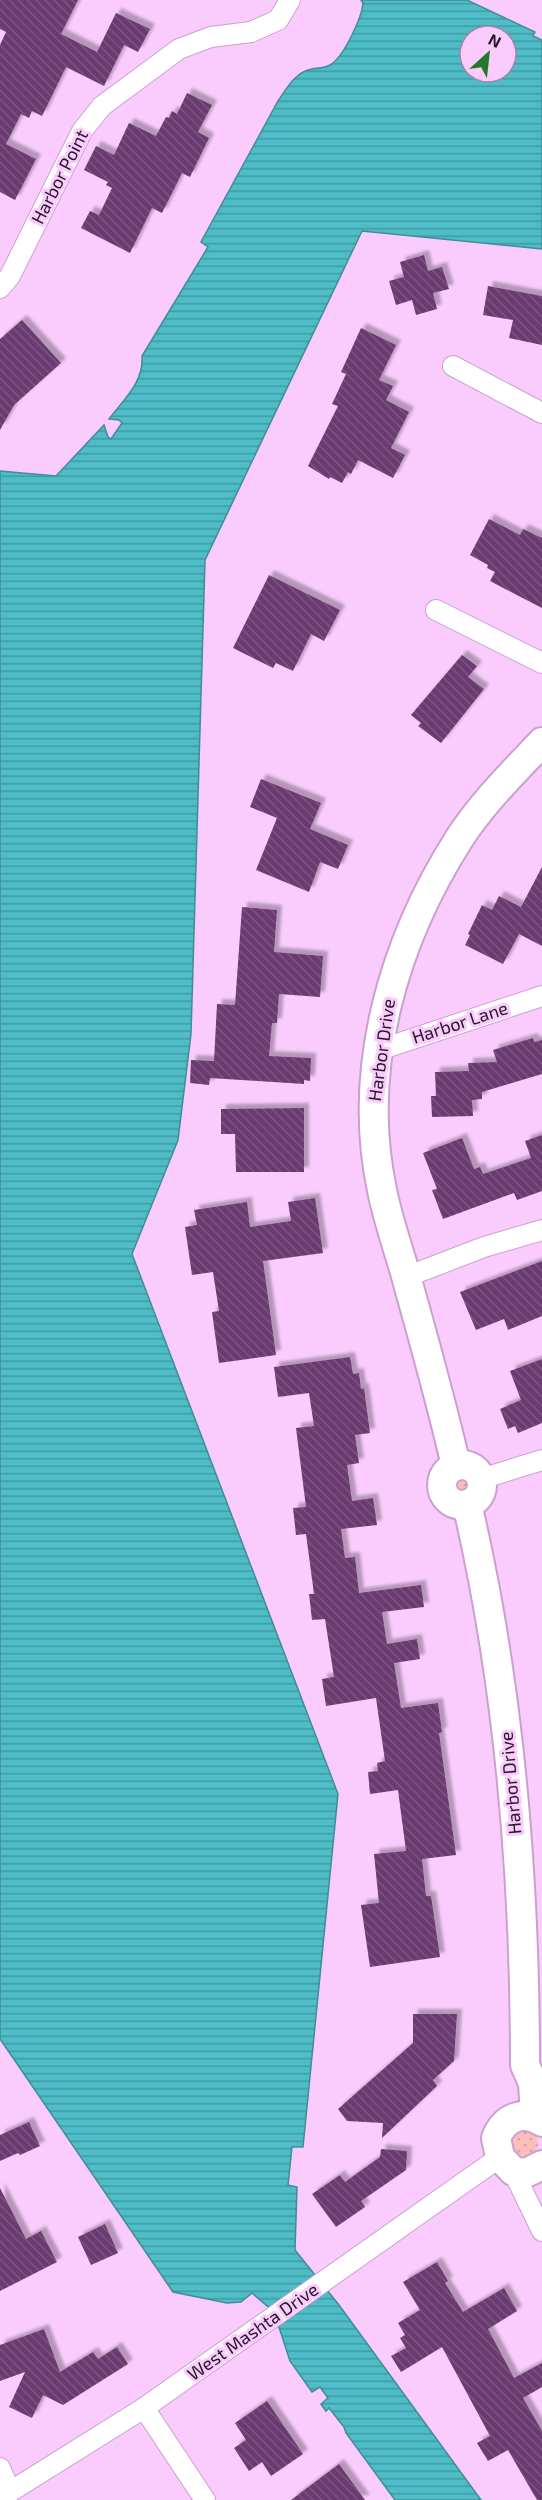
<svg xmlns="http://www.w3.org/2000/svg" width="542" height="2500" viewBox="0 0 542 2500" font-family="'Exo 2',sans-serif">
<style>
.grass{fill:url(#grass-dots)}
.water{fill:url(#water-rules);stroke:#428b98;stroke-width:1.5;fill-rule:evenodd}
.building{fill:url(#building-back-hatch);filter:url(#shadow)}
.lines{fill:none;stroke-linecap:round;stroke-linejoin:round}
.street-casing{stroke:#cba0cf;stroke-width:22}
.secondary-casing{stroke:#cba0cf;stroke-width:32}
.street{stroke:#fff;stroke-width:20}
.secondary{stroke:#fff;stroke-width:28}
.labels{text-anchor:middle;stroke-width:6;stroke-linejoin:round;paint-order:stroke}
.street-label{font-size:18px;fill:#271729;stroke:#f9ccfd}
</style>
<defs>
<pattern id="grass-dots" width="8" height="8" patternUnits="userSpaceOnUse" patternTransform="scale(1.5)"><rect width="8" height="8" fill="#fcbeba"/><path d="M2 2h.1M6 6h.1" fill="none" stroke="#d8a3a0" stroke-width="1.8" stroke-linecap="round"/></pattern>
<pattern id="water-rules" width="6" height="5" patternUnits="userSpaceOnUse" patternTransform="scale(1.5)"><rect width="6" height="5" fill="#4ebdc7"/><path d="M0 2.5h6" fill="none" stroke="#4199a2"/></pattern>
<pattern id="building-back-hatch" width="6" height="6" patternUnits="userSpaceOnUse" patternTransform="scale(1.5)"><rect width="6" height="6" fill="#6a3a6f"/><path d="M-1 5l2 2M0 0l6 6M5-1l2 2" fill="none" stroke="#7b537f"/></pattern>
<filter id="shadow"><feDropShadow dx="5" dy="-5" stdDeviation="1.5" flood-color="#0004"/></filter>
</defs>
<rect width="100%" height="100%" fill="#f9ccfd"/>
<!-- grass -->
<g class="grass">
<circle cx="462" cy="1485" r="11"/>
<circle cx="525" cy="2143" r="13"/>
</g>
<!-- water -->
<path class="water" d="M361,0H467L535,32L533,36L542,40V249L362,231L205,560L191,1034L178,1140L132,1254L338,1794L303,2147H292L288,2185L297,2187L295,2250L339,2305L481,2500H395L346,2433L344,2427L329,2408L326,2411L321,2404L328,2398L320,2387L312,2392L290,2361L274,2312L252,2293L241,2302L227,2303L173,2292L0,2039V471L56,476L104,425L108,437L111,439L122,423L119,420L109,419C124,399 144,382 142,356L208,247L201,242L278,101C287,88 295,72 312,69C318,68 325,68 330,65C343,58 362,18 363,3ZM470,36H506V72H470Z"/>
<!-- building -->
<g class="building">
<polygon points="0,0 78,0 61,34 97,52 116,13 150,29 138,52 124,45 104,86 66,67 42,116 32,111 29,118 21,114 6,144 36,159 15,200 0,192 0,45 6,32 0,29"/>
<polygon points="187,93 212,105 198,132 209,138 190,177 182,173 162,213 152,208 130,253 81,228 90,211 99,215 112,188 106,185 108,182 84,170 96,146 114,155 129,123 156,136 166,117 169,118 172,111 177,114"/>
<polygon points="424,255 428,271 442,267 449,289 433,293 437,309 416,315 412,300 396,305 389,281 404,277 400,262"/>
<polygon points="488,286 542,296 542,345 509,338 513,320 483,315"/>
<polygon points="22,320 61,363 14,405 0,430 0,339"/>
<polygon points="361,328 396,345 379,380 393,386 386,400 409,412 391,448 405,455 393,478 358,460 351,474 348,472 342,483 330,477 329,479 308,466 338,406 332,404 346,374 341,372"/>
<polygon points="489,519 520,535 523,529 542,538 542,608 490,581 495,572 487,568 488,565 470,555"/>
<polygon points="269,575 340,610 324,641 311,634 293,671 276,663 273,668 233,648"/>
<polygon points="462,655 477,666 468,677 484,689 441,743 418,726 421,723 411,715"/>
<polygon points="261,779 321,803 310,829 348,845 338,869 320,862 309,892 256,870 277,818 250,807"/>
<polygon points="542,867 542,946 519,934 503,964 465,945 470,935 468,934 482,905 492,910 499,896 521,907"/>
<polygon points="242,907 277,910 274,952 323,956 320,997 279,994 277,1023 272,1023 269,1056 311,1058 310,1081 304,1080 304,1084 210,1078 209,1085 190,1083 191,1060 214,1061 217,1004 235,1005"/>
<polygon points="533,1038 534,1042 542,1040 542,1074 482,1092 482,1099 472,1100 473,1116 432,1117 431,1096 436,1096 435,1072 469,1071 468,1063 497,1062 493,1050"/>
<polygon points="304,1108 304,1172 236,1172 235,1134 221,1134 221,1109"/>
<polygon points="542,1135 542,1191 517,1200 514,1193 443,1219 432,1190 437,1189 423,1153 462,1138 474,1169 480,1167 483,1174 531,1158 525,1141"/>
<polygon points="315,1198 323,1253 263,1261 276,1355 219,1363 212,1312 219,1311 213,1272 192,1275 185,1227 197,1225 194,1210 247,1202 250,1227 291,1221 288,1202"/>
<polygon points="542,1261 542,1316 508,1330 504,1319 476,1330 460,1292"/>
<polygon points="350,1357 353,1374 359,1373 361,1389 364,1388 370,1433 355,1435 359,1463 347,1465 352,1501 373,1498 377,1525 341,1529 345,1558 355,1557 359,1593 421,1585 424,1607 382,1612 387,1644 417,1639 420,1659 394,1663 401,1708 438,1703 442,1732 439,1733 456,1855 422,1859 426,1896 431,1896 440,1957 370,1967 361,1905 379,1903 374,1854 406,1851 398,1790 370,1794 368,1772 378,1771 377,1763 385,1761 376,1698 326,1706 322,1679 334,1677 325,1619 312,1620 309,1594 314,1594 306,1534 296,1535 293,1508 306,1507 296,1428 314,1426 309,1393 278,1397 274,1367"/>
<polygon points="542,1359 542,1423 518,1433 515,1426 508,1429 500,1409 521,1400 510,1371"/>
<polygon points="413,2014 457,2014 454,2061 433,2080 437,2086 382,2138 383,2123 347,2121 338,2109 413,2043"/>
<polygon points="29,2122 40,2146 20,2155 18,2153 0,2161 0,2135"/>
<polygon points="381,2149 407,2151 406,2170 361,2201 365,2207 336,2227 312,2194 340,2175 345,2182 380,2157"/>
<polygon points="0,2188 26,2239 41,2231 57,2262 0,2291"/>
<polygon points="105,2224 118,2253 91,2265 78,2237"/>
<polygon points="437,2262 448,2281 445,2283 463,2312 504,2288 517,2311 488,2329 514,2378 542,2363 542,2387 523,2398 542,2431 542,2500 537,2500 508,2450 488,2461 477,2443 490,2436 442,2347 401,2372 391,2356 406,2348 400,2338 405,2335 398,2323 420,2310 403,2282"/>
<polygon points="44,2329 60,2372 93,2352 98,2359 117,2347 128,2364 63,2405 43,2395 32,2418 9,2407 25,2372 0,2381 0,2345"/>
<polygon points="267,2401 303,2454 271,2476 262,2462 249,2471 234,2448 246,2440 235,2423"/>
<polygon points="339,2464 365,2500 291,2500"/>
</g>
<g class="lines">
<!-- street casing -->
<g class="street-casing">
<g id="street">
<polyline points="0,288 10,276 82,131 102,106 179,49 211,37 251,32 278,20 290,0"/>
<polyline points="453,366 542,413"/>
<polyline points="436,610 542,663"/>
<polyline points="379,1050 542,996"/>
<polyline points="406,1277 484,1247 542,1230"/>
<polyline points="481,1479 542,1460"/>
<polyline points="513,2171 542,2231"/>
<polyline points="144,2408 205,2500"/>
<polyline points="0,2468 10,2491"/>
<polyline points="0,2498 144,2408 500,2157"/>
</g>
</g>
<!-- secondary casing -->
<g class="secondary-casing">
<g id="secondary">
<circle cx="462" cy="1485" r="20"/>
<path d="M456,1466C441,1400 422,1334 404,1269C396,1242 387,1216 382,1190C356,1068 394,941 459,839C482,803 513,773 542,742"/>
<path d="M467,1504C510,1687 525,1878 525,2065L533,2083L535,2117"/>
<path d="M542,2122C523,2109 504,2118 496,2138L500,2157L513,2171L526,2173L542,2165"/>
</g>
</g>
<!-- street -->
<use href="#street" class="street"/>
<!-- secondary -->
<use href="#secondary" class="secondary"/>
</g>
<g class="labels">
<!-- street labels -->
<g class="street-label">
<text transform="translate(60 177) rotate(-63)" y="6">Harbor Point</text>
<text transform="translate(460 1023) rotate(-18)" y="6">Harbor Lane</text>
<text transform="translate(382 1050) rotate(-82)" y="6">Harbor Drive</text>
<text transform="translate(511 1783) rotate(-95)" y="6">Harbor Drive</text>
<text transform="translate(253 2332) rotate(-35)" y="6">West Mashta Drive</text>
</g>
</g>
<!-- north arrow -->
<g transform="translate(488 54) rotate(27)"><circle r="28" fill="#f9ccfd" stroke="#a584a8" stroke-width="1.5"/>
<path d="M0-4.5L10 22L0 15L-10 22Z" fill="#247a28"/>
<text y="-9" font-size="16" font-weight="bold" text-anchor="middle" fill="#271729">N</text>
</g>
</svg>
